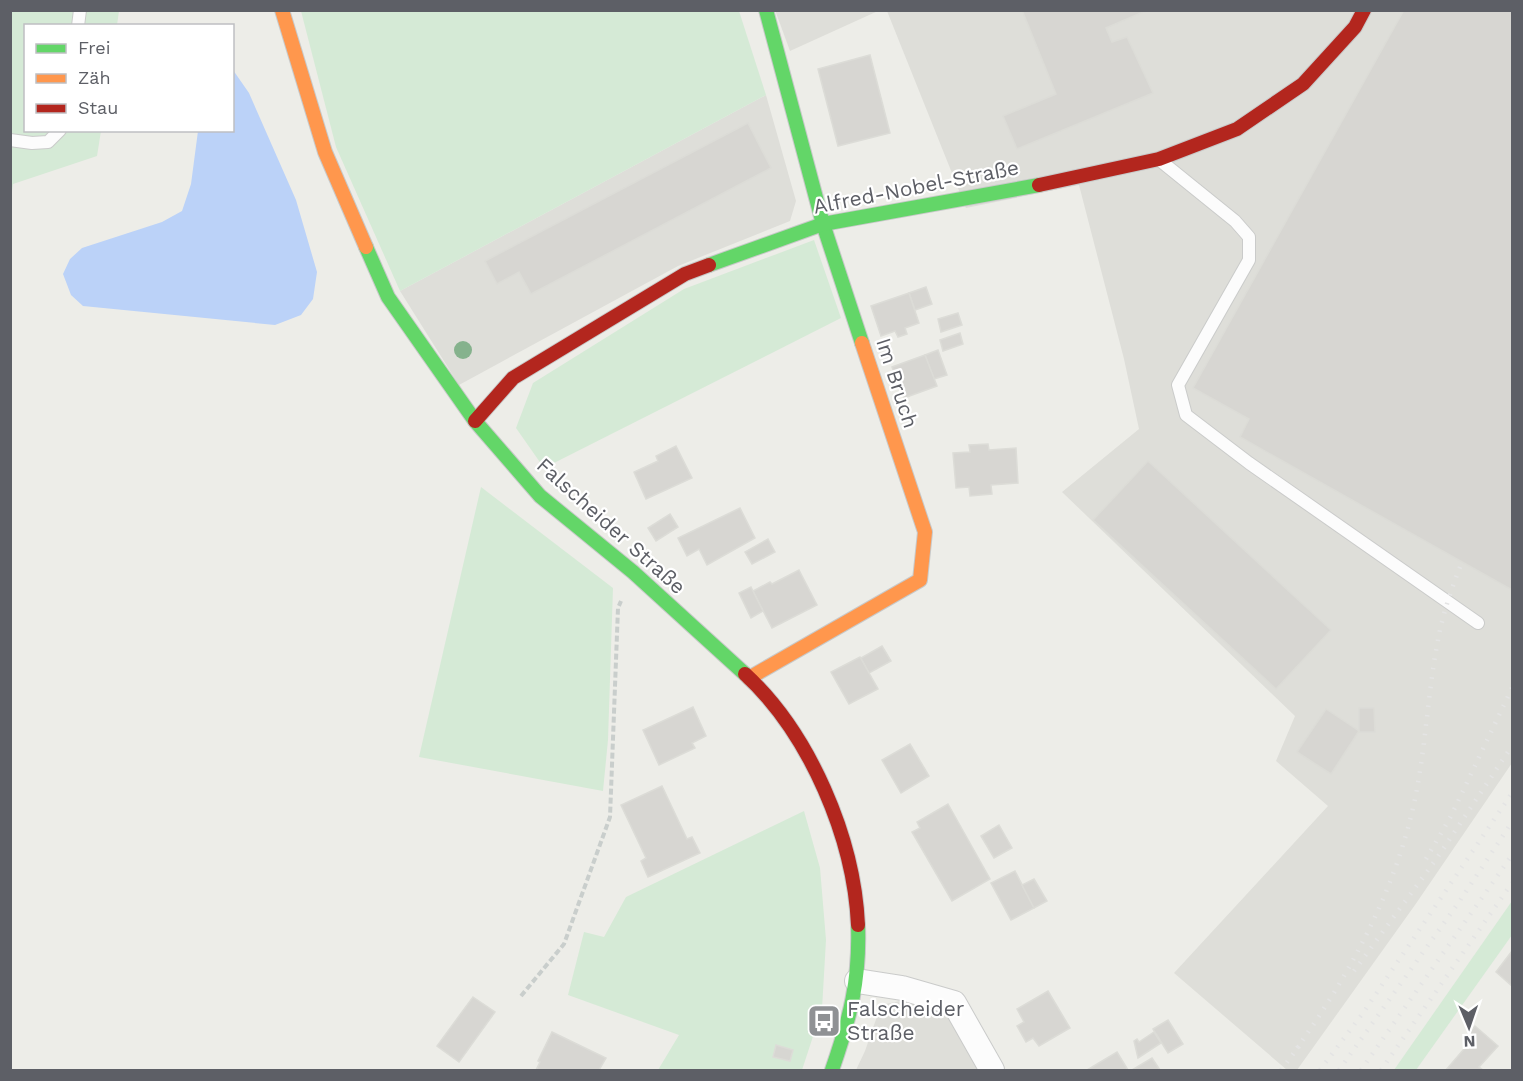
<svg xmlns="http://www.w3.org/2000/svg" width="1523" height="1081" viewBox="0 0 1523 1081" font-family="'Work Sans',sans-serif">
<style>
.industrial{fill:#deded9}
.green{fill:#d5ead6}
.water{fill:#bbd2f8}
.building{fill:#d7d6d2;stroke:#dcdcd7;stroke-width:1.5}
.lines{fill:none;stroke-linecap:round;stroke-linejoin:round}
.lane-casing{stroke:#cacbca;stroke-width:14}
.street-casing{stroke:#cacbca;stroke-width:26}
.fast-casing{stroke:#c8c9c9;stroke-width:16}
.slow-casing{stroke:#c8c9c9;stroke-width:16}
.jam-casing{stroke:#c8c9c9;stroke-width:16}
.path{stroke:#c9cecc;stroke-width:4;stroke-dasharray:6 3;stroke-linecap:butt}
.lane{stroke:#fcfcfc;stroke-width:12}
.street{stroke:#fcfcfc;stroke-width:24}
.fast{stroke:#63d668;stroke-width:14}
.slow{stroke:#ff974d;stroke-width:14}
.jam{stroke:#b3261e;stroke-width:14}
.rail{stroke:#e4e4e4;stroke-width:4.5;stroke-dasharray:1.5 8;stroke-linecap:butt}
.tree{fill:#85b28d}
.labels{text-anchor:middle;stroke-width:4.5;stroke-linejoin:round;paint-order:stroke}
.street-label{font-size:21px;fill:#5d5f66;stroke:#fff}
.poi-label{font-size:21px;fill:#5d5f66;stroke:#fff;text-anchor:start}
</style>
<rect width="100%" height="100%" fill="#edede8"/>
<!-- industrial -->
<g class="industrial">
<polygon points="775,10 878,11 790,51"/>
<polygon points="887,11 1512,11 1512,763 1415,905 1297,1070 1287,1070 1174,973 1328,806 1276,761 1295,716 1062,492 1139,429 1124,359 1079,185 966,208"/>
<polygon points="766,95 796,201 790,221 678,266 459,385 400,291"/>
<polygon points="914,998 951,1015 982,1070 856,1070 865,1051 881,1005"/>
</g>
<!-- green -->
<g class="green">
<polygon points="10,11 119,11 117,25 26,26 26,130 101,131 97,156 13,184 11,199"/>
<polygon points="301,11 739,11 766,95 400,291 336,147"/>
<polygon points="814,240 841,318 544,468 516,428 533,383 684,289"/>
<polygon points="481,487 613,588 608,740 603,791 419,757"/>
<polygon points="804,811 820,868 826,940 822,1009 802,1070 658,1070 679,1035 568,995 584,932 604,937 626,897"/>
<polygon points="1512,901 1512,935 1416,1070 1394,1070"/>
</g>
<!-- water -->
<polygon class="water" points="233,70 249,93 296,200 317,272 313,299 301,315 275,325 83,306 71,295 63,274 70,259 82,248 162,222 182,211 191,184 198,131 232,130"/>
<!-- building -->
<g class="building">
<polygon points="1022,10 1148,10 1106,28 1112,42 1127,37 1153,93 1017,149 1003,116 1056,94"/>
<polygon points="1404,10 1512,10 1512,590 1240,437 1249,419 1193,388"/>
<polygon points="870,55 890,133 838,146 818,69"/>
<polygon points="748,123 771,168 531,294 519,272 497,284 485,261"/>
<polygon points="926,287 932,304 915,310 909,293"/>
<polygon points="909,293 919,323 905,328 907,334 898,337 895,331 881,336 871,306"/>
<polygon points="958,313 962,325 941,332 938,319"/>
<polygon points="960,333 963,344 943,351 940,340"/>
<polygon points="938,350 947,375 934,379 925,355"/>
<polygon points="925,355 937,386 904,398 892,367"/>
<polygon points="988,444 989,450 1016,448 1018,483 991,485 992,494 970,496 969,487 956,488 953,453 970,452 969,445"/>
<polygon points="676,446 692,478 646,499 634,472 658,461 656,456"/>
<polygon points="1148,461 1331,630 1276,689 1093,520"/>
<polygon points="740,508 755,538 707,565 699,549 687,556 678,538"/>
<polygon points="670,514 678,527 656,541 648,528"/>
<polygon points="768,539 775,552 752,564 745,552"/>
<polygon points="799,570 817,605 772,628 753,591 770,582 772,584"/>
<polygon points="751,587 763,611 751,618 739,593"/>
<polygon points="882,646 891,661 869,673 861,658"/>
<polygon points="860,657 878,689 849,704 831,672"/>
<polygon points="693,707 706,736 692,743 695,748 659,765 643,730"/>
<polygon points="1359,708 1374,708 1375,732 1359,732"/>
<polygon points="1326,709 1359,731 1331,774 1297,752"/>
<polygon points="910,744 929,776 901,793 882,760"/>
<polygon points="662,786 687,839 692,837 700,853 648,877 641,861 646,858 621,805"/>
<polygon points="948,804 990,879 952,901 912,832 920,828 917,822"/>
<polygon points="999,825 1012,848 994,858 981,836"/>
<polygon points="1015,871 1034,908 1011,920 991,883"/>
<polygon points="1034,879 1047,901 1034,908 1022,885"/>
<polygon points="1512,951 1512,986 1496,972"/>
<polygon points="1048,991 1070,1028 1039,1046 1033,1038 1026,1042 1017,1026 1024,1022 1017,1009"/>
<polygon points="473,997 495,1012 459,1062 437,1046"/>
<polygon points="1168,1020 1183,1044 1168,1053 1153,1029"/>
<polygon points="1475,1026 1498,1046 1479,1067 1483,1070 1446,1070 1470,1042 1465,1038"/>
<polygon points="552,1032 606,1058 599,1070 536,1070 540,1062 538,1061"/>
<polygon points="1154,1032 1161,1043 1138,1058 1134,1041 1137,1039 1139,1042"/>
<polygon points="776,1045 793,1050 790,1061 773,1057"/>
<polygon points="1117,1052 1128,1070 1087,1070"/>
<polygon points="1152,1058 1160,1070 1132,1070"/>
</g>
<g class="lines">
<!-- lane casing -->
<g class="lane-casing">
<g id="lane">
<polyline points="78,26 80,10"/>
<polyline points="10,140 32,143 48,142 60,130"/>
<polyline points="1162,162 1235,221 1249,237 1249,260 1178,385 1186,415 1249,463 1478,623"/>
</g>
</g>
<!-- street casing -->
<g class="street-casing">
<polyline id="street" points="857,981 902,988 954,1003 992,1070"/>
</g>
<!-- fast casing -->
<g class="fast-casing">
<g id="fast">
<polyline points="766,10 823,224 862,343"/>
<polyline points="366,247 388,297 475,421 540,496 633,572 745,674"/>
<polyline points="709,265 823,224 1039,185"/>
<path d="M832,1070C850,1018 860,981 858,925"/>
</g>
</g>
<!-- slow casing -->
<g class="slow-casing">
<g id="slow">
<polyline points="282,10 325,152 366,247"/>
<polyline points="749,678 920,580 925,532 862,343"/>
</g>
</g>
<!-- jam casing -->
<g class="jam-casing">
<g id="jam">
<polyline points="1039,185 1159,159 1237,129 1303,84 1355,27 1364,10"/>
<polyline points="475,421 513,378 685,274 709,265"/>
<path d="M745,674C810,734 854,838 858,925"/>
</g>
</g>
<!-- path -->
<polyline class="path" points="521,996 564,944 610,817 618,608 621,601"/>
<!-- lane -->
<use href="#lane" class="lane"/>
<!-- street -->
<use href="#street" class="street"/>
<!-- fast -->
<use href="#fast" class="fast"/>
<!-- slow -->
<use href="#slow" class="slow"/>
<!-- jam -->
<use href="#jam" class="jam"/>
<!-- rail -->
<g class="rail">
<polyline points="1426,859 1451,816 1512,688"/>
<polyline points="1354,971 1437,858 1512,746"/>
<path d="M1297,1048C1351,973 1398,886 1416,794C1426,743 1428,691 1438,640C1443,613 1452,587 1462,562"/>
<polyline points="1281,1070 1303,1041"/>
<polyline points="1320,1070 1363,1013 1512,793"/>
<polyline points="1339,1070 1459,902 1512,822"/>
<polyline points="1361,1070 1512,855"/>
<polyline points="1381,1070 1512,883"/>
</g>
</g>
<!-- trees -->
<circle class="tree" cx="463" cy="350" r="9"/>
<!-- icons -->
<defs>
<g id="bus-square" transform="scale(1.725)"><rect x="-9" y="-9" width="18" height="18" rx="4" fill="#8f9194" stroke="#fff"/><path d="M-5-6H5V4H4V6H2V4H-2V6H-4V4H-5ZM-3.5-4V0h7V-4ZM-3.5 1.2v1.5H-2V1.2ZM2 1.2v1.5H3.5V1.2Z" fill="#fff"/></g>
</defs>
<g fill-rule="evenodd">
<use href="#bus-square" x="824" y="1021"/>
</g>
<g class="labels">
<!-- street labels -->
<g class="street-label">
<text transform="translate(916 187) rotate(-11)" y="7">Alfred-Nobel-Straße</text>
<text transform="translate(897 383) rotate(72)" y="7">Im Bruch</text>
<text transform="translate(611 526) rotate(42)" y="7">Falscheider Straße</text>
</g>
<!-- poi labels -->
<g class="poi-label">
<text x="847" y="1016">Falscheider<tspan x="847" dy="24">Straße</tspan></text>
</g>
</g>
<!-- border -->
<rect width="1523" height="1081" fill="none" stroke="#5d5f66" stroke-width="24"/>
<!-- legend -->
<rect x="24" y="24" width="210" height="108" fill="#ffffff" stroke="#bebfc2" stroke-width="1.5"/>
<rect x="36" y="44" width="30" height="9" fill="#63d668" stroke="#bebfc2" stroke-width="1.5"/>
<text x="78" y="54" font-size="18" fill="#5d5f66">Frei</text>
<rect x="36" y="74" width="30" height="9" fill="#ff974d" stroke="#bebfc2" stroke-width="1.5"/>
<text x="78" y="84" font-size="18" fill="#5d5f66">Zäh</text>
<rect x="36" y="104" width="30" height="9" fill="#b3261e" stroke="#bebfc2" stroke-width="1.5"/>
<text x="78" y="114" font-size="18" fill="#5d5f66">Stau</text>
<!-- north arrow -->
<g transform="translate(1469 1027) rotate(178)" stroke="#ffffff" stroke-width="4.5" paint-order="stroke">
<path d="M0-4.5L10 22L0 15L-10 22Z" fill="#5d5f66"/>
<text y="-9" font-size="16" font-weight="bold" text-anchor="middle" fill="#5d5f66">N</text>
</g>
</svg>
